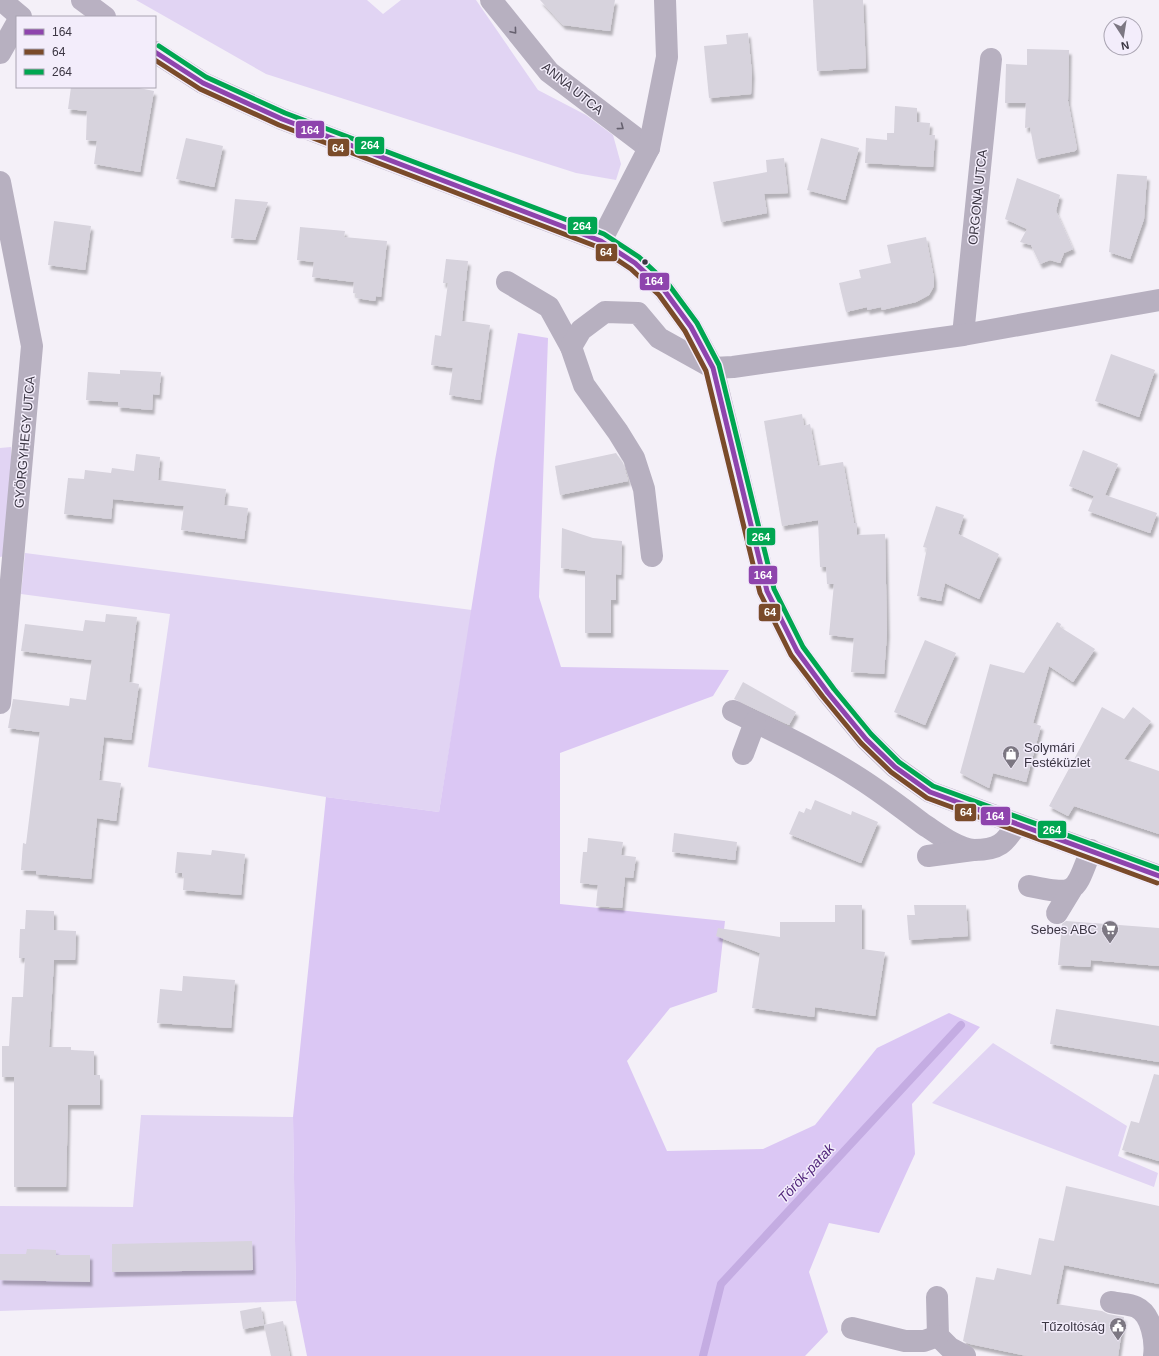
<svg xmlns="http://www.w3.org/2000/svg" width="1159" height="1356" viewBox="0 0 1159 1356" font-family="Arial,sans-serif">
<style>
.green{fill:#e1d4f3}
.forest{fill:#dbc7f4}
.lines{fill:none;stroke-linecap:round;stroke-linejoin:round}
.stream{stroke:#c4ace2;stroke-width:8}
.building{fill:#d7d3dd;filter:url(#shadow)}
.minor{stroke:#b7b0c0;stroke-width:22}
.major{stroke:#b9b1c2;stroke-width:22}
.bus-1-casing{stroke:#f3edfb;stroke-width:8}
.bus-2-casing{stroke:#f3edfb;stroke-width:8}
.bus-3-casing{stroke:#f3edfb;stroke-width:8}
.bus-1{stroke:#8e44ad;stroke-width:5}
.bus-2{stroke:#7a4b2a;stroke-width:5}
.bus-3{stroke:#00a651;stroke-width:5}
.oneway{stroke:#66616f}
.bus-dot{fill:#3b3643;stroke:#f3edfb;stroke-width:1.5}
.labels{text-anchor:middle;stroke-width:3;stroke-linejoin:round;paint-order:stroke}
.street-label{font-size:13px;fill:#3b3643;stroke:#f3edfb}
.poi-label{font-size:13px;fill:#3b3643;stroke:#f3edfb;text-anchor:end}
.water-label{font-size:14px;font-style:italic;fill:#51257b;stroke:#f3edfb}
.line-badge{stroke:#f3edfb;stroke-width:1.5}
.badge-label{font-size:11px;text-anchor:middle;font-weight:bold;fill:#fff}
</style>
<defs>
<filter id="shadow"><feDropShadow dx="2.5" dy="4.5" stdDeviation="1" flood-color="#0004"/></filter>
</defs>
<rect width="100%" height="100%" fill="#f4f0f8"/>
<!-- green -->
<g class="green">
<polygon points="136,0 367,0 383,14 401,0 476,0 538,90 586,115 613,135 621,164 616,180 576,173 266,74"/>
<polygon points="11,447 14,531 9,554 25,553 472,610 439,812 326,797 148,767 170,614 21,594 25,553 0,557 0,448"/>
<polygon points="993,1043 1127,1126 1118,1156 1158,1173 1154,1187 932,1103"/>
<polygon points="141,1115 293,1117 296,1301 0,1311 0,1206 133,1207"/>
</g>
<!-- forest -->
<polygon class="forest" points="518,333 548,338 539,597 561,667 729,670 713,696 560,753 560,904 725,921 717,992 670,1008 627,1061 667,1151 763,1149 815,1125 877,1048 949,1013 980,1027 912,1104 915,1154 879,1233 829,1223 809,1272 828,1332 805,1356 307,1356 296,1301 293,1117 326,797 439,812 495,460"/>
<g class="lines">
<!-- stream -->
<polyline class="stream" points="703,1356 721,1284 961,1025"/>
</g>
<!-- building -->
<g class="building">
<polygon points="540,0 615,0 610,31 563,25"/>
<polygon points="813,0 863,0 866,68 817,71"/>
<polygon points="748,33 752,74 751,94 709,98 704,46 727,44 726,35"/>
<polygon points="1027,49 1069,50 1068,101 1077,149 1075,151 1036,159 1030,127 1025,128 1026,103 1005,103 1006,64 1027,65"/>
<polygon points="71,87 134,87 154,91 140,172 94,164 97,141 86,140 87,111 68,109"/>
<polygon points="895,106 917,108 917,122 930,123 929,135 935,135 933,167 865,163 866,138 887,140 887,133 894,133"/>
<polygon points="186,138 223,146 214,187 176,179"/>
<polygon points="821,138 859,148 845,200 807,190"/>
<polygon points="784,158 788,193 764,194 767,213 721,222 713,182 767,172 766,160"/>
<polygon points="1117,174 1147,176 1144,219 1130,259 1109,252"/>
<polygon points="1017,178 1060,195 1056,211 1073,249 1064,253 1060,263 1050,260 1040,264 1031,245 1020,242 1027,229 1005,219"/>
<polygon points="235,199 268,202 255,240 231,238"/>
<polygon points="54,221 91,226 85,270 48,265"/>
<polygon points="300,227 345,231 344,237 387,241 381,297 376,296 375,301 356,298 357,294 353,293 354,282 312,277 314,262 297,260"/>
<polygon points="926,237 934,278 934,286 929,295 916,302 882,310 881,307 867,310 867,307 846,312 839,283 861,278 859,270 891,263 887,245"/>
<polygon points="446,259 468,261 462,321 490,325 480,400 449,395 453,368 431,365 435,335 441,336 448,283 443,283"/>
<polygon points="1111,354 1155,370 1139,417 1095,401"/>
<polygon points="120,370 161,372 159,395 153,394 152,410 118,407 118,402 86,400 88,372 120,374"/>
<polygon points="802,414 804,426 810,424 818,466 843,462 854,523 857,523 857,535 885,534 887,633 884,674 851,672 854,638 829,635 834,584 827,584 826,567 820,567 818,520 782,526 764,421"/>
<polygon points="1083,450 1118,464 1105,495 1157,513 1150,533 1088,511 1094,496 1069,486"/>
<polygon points="616,453 623,463 628,481 560,495 555,466"/>
<polygon points="136,454 160,457 158,480 226,489 224,505 248,508 244,539 181,530 184,506 113,499 111,519 64,514 68,478 84,479 85,470 111,473 112,468 134,471"/>
<polygon points="936,506 964,515 958,534 999,554 979,599 945,583 941,601 917,596 927,548 923,547"/>
<polygon points="562,528 593,538 622,541 621,575 616,574 616,600 611,600 611,633 585,633 585,571 561,568"/>
<polygon points="106,614 137,617 129,682 139,684 131,740 104,737 99,780 121,783 116,821 97,818 91,879 36,874 36,871 21,870 23,843 26,844 40,732 8,728 13,699 69,706 70,698 86,700 92,660 21,651 25,624 83,631 85,620 105,622"/>
<polygon points="1057,622 1061,624 1060,627 1095,649 1073,682 1049,666 1033,723 1041,726 1026,782 993,773 989,788 960,773 990,664 1024,673"/>
<polygon points="925,640 956,653 925,725 894,712"/>
<polygon points="743,682 796,712 789,725 734,699"/>
<polygon points="1102,707 1124,719 1133,707 1151,721 1124,759 1159,771 1159,834 1074,806 1068,816 1049,806"/>
<polygon points="815,800 851,815 852,811 878,822 861,863 789,834 799,811 804,813 806,808 811,810"/>
<polygon points="674,833 737,842 735,860 672,852"/>
<polygon points="588,838 623,842 621,855 636,857 633,878 625,877 622,908 596,906 598,885 580,883 583,852 587,852"/>
<polygon points="212,850 245,854 241,895 183,890 184,877 182,876 182,873 175,873 177,852 211,855"/>
<polygon points="835,905 862,905 862,949 885,952 875,1016 815,1007 814,1017 752,1008 760,953 716,936 718,928 780,937 780,922 835,922"/>
<polygon points="914,905 966,905 968,936 909,940 907,915 915,915"/>
<polygon points="26,910 54,911 54,930 76,931 75,960 54,960 49,1047 71,1047 71,1050 94,1051 94,1075 100,1075 100,1105 68,1105 66,1187 14,1187 14,1077 2,1077 2,1046 9,1046 12,997 23,997 25,958 19,958 20,929 25,929"/>
<polygon points="1066,921 1159,928 1159,966 1091,960 1090,967 1058,965 1062,924"/>
<polygon points="183,976 235,980 231,1028 157,1023 160,989 182,991"/>
<polygon points="1056,1009 1159,1026 1159,1062 1050,1044"/>
<polygon points="1154,1074 1159,1075 1159,1161 1122,1150 1131,1121 1139,1123"/>
<polygon points="1066,1186 1159,1206 1159,1284 1064,1265 1056,1304 1102,1311 1108,1314 1124,1317 1118,1356 1027,1356 970,1344 963,1341 976,1277 994,1280 997,1268 1031,1275 1039,1238 1054,1241"/>
<polygon points="252,1241 253,1270 112,1272 112,1244"/>
<polygon points="27,1249 56,1250 56,1255 90,1255 90,1282 0,1280 0,1254 26,1254"/>
<polygon points="261,1307 264,1325 243,1329 240,1311"/>
<polygon points="283,1321 290,1356 271,1356 264,1325"/>
</g>
<g class="lines">
<!-- minor -->
<g class="minor">
<polyline points="1,0 21,17"/>
<polyline points="491,0 549,72 649,148"/>
<polyline points="0,53 17,23"/>
<polyline points="0,182 32,346 0,703"/>
<polyline points="601,241 649,148 667,57 665,0"/>
<polyline points="507,282 549,307 571,347"/>
<polyline points="963,335 991,59"/>
<polyline points="652,556 644,489 634,458 618,432 584,385 571,347 581,330 605,312 638,313 659,338 713,368 733,367 963,335 1159,300"/>
<path d="M733,711C775,732 819,752 859,778C881,792 902,808 923,824C937,833 957,849 974,850C999,850 1005,843 1017,824"/>
<polyline points="743,754 755,722"/>
<polyline points="928,856 973,850"/>
<path d="M1029,886C1077,896 1074,894 1091,850"/>
<polyline points="1057,913 1071,890"/>
<polyline points="937,1297 938,1336 950,1348 965,1356"/>
<path d="M1111,1302C1119,1304 1129,1304 1136,1307C1152,1314 1156,1342 1154,1356"/>
<polyline points="852,1328 905,1341 924,1341 938,1336"/>
</g>
<!-- major -->
<g class="major">
<polyline points="82,0 105,17"/>
<polyline points="155,52 203,83 282,119 601,241 635,263 664,290 691,327 713,368 767,591 797,651 828,693 866,739 895,767 930,792 1159,876"/>
</g>
<!-- bus-1 casing -->
<g class="bus-1-casing">
<polyline id="bus-1" points="155,52 203,83 282,119 601,241 635,263 664,290 691,327 713,368 767,591 797,651 828,693 866,739 895,767 930,792 1159,876"/>
</g>
<!-- bus-2 casing -->
<g class="bus-2-casing">
<polyline id="bus-2" points="155,60 200,89 279,125 598,247 631,269 659,295 685,331 706,371 760,593 791,655 823,697 861,743 891,772 927,798 1157,883"/>
</g>
<!-- bus-3 casing -->
<g class="bus-3-casing">
<polyline id="bus-3" points="159,46 206,77 285,113 604,234 639,257 669,285 697,323 719,365 774,589 803,647 834,689 871,734 899,762 933,786 1159,869"/>
</g>
<!-- bus-1 -->
<use href="#bus-1" class="bus-1"/>
<!-- bus-2 -->
<use href="#bus-2" class="bus-2"/>
<!-- bus-3 -->
<use href="#bus-3" class="bus-3"/>
</g>
<!-- one-way arrows -->
<defs><path id="oneway-chevron" d="M-2-3.5L2.5 0L-2 3.5" fill="none" stroke-width="1.6" stroke-linecap="round" stroke-linejoin="round"/></defs>
<g class="oneway">
<use href="#oneway-chevron" transform="translate(514 31) rotate(50)"/>
<use href="#oneway-chevron" transform="translate(621 127) rotate(37)"/>
</g>
<!-- icons -->
<defs>
<g id="shop-pin" transform="scale(0.9)"><path d="M0 17L-7.5 6A9.5 9.5 0 1 1 7.5 6Z" fill="#7c7782" stroke="#f3edfb"/><path d="M-5-2.5h2.3a2.7 3.5 0 0 1 5.4 0H5L5.5 6h-11ZM-1.5-2.5h3a1.5 2.3 0 0 0-3 0Z" fill="#fff"/></g>
<g id="supermarket-pin" transform="scale(0.9)"><path d="M0 17L-7.5 6A9.5 9.5 0 1 1 7.5 6Z" fill="#7c7782" stroke="#f3edfb"/><path d="M-6-5.5h2.5l.6 2H6L4.5 2H-2.5L-4.4-4H-6ZM-1.5 3.2a1.3 1.3 0 1 0 .1 0ZM3 3.2a1.3 1.3 0 1 0 .1 0Z" fill="#fff"/></g>
<g id="civic-pin" transform="scale(0.9)"><path d="M0 17L-7.5 6A9.5 9.5 0 1 1 7.5 6Z" fill="#7c7782" stroke="#f3edfb"/><path d="M-.6-6.5H3V-4.5H.6V-3L4-1V1h2V6H-6V1h2V-1L-.6-3ZM-1.2 2.5V6h2.4V2.5Z" fill="#fff"/></g>
</defs>
<g fill-rule="evenodd">
<use href="#shop-pin" x="1011" y="754"/>
<use href="#supermarket-pin" x="1110" y="929"/>
<use href="#civic-pin" x="1118" y="1326"/>
</g>
<!-- markers -->
<circle class="bus-dot" cx="645" cy="262" r="3.5"/>
<g class="labels">
<!-- street labels -->
<g class="street-label">
<text transform="translate(573 88) rotate(39)" y="5">ANNA UTCA</text>
<text transform="translate(977 197) rotate(-84)" y="5">ORGONA UTCA</text>
<text transform="translate(24 442) rotate(-85)" y="5">GYÖRGYHEGY UTCA</text>
</g>
<!-- poi labels -->
<g class="poi-label">
<text x="1024" y="752" text-anchor="start">Solymári<tspan x="1024" dy="15">Festéküzlet</tspan></text>
<text x="1097" y="934">Sebes ABC</text>
<text x="1105" y="1331">Tűzoltóság</text>
</g>
<!-- water labels -->
<g class="water-label">
<text transform="translate(806 1173) rotate(-47)" y="5">Török-patak</text>
</g>
</g>
<g class="line-badge">
<rect x="295" y="120" width="30" height="19" rx="4" fill="#8e44ad"/>
<rect x="354" y="136" width="31" height="19" rx="4" fill="#00a651"/>
<rect x="327" y="138" width="23" height="19" rx="4" fill="#7a4b2a"/>
<rect x="567" y="216" width="31" height="19" rx="4" fill="#00a651"/>
<rect x="595" y="243" width="23" height="19" rx="4" fill="#7a4b2a"/>
<rect x="639" y="272" width="31" height="19" rx="4" fill="#8e44ad"/>
<rect x="746" y="527" width="30" height="19" rx="4" fill="#00a651"/>
<rect x="748" y="565" width="30" height="20" rx="4" fill="#8e44ad"/>
<rect x="758" y="603" width="23" height="19" rx="4" fill="#7a4b2a"/>
<rect x="954" y="803" width="23" height="19" rx="4" fill="#7a4b2a"/>
<rect x="980" y="806" width="31" height="20" rx="4" fill="#8e44ad"/>
<rect x="1037" y="820" width="30" height="19" rx="4" fill="#00a651"/>
</g>
<g class="badge-label">
<text x="310" y="134">164</text>
<text x="370" y="149">264</text>
<text x="338" y="152">64</text>
<text x="582" y="230">264</text>
<text x="606" y="256">64</text>
<text x="654" y="285">164</text>
<text x="761" y="541">264</text>
<text x="763" y="579">164</text>
<text x="770" y="616">64</text>
<text x="966" y="816">64</text>
<text x="995" y="820">164</text>
<text x="1052" y="834">264</text>
</g>
<!-- legend -->
<rect x="16" y="16" width="140" height="72" fill="#f3edfb" stroke="#a9a4b1"/>
<rect x="24" y="29" width="20" height="6" fill="#8e44ad" stroke="#a9a4b1"/>
<text x="52" y="36" font-size="12" fill="#3b3643">164</text>
<rect x="24" y="49" width="20" height="6" fill="#7a4b2a" stroke="#a9a4b1"/>
<text x="52" y="56" font-size="12" fill="#3b3643">64</text>
<rect x="24" y="69" width="20" height="6" fill="#00a651" stroke="#a9a4b1"/>
<text x="52" y="76" font-size="12" fill="#3b3643">264</text>
<!-- north arrow -->
<g transform="translate(1123 36) rotate(168)"><circle r="19" fill="#f3edfb" stroke="#a9a4b1"/>
<path d="M0-3L7 15L0 10L-7 15Z" fill="#7c7782"/>
<text y="-6" font-size="11" font-weight="bold" text-anchor="middle" fill="#3b3643">N</text>
</g>
</svg>
